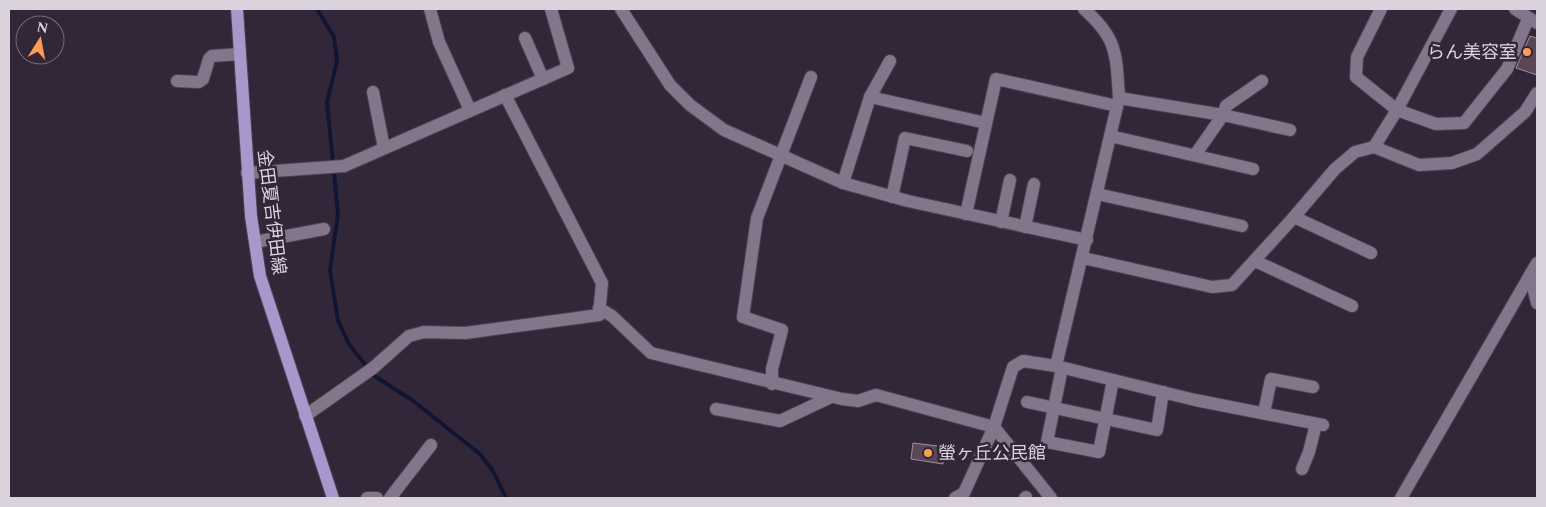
<svg xmlns="http://www.w3.org/2000/svg" width="1546" height="507" viewBox="0 0 1546 507" font-family="Spectral,'Noto Sans JP',serif">
<style>
.lines{fill:none;stroke-linecap:round;stroke-linejoin:round}
.stream{stroke:#111533;stroke-width:4}
.building{fill:#5a4755;stroke:#a28d9c}
.minor-casing{stroke:#4c4250;stroke-width:14}
.major-casing{stroke:#4c4250;stroke-width:14}
.minor{stroke:#83768a;stroke-width:12}
.major{stroke:#a797cd;stroke-width:12}
.poi-dot{fill:#fc9d53;stroke:#322738;stroke-width:2}
.labels{text-anchor:middle;stroke-width:5;stroke-linejoin:round;paint-order:stroke}
.poi-label{font-size:18px;fill:#dad2dd;stroke:#322738;text-anchor:end}
.street-label{font-size:18px;fill:#dad2dd;stroke:#322738}
</style>
<rect width="100%" height="100%" fill="#322738"/>
<g class="lines">
<!-- stream -->
<polyline class="stream" points="317,9 334,37 337,61 327,102 338,214 330,270 338,321 349,344 373,375 412,400 480,454 493,471 506,498"/>
</g>
<!-- building -->
<g class="building">
<polygon points="1530,36 1537,38 1537,75 1516,68"/>
<polygon points="913,443 946,447 943,464 911,459"/>
</g>
<g class="lines">
<!-- minor casing -->
<g class="minor-casing">
<g id="minor">
<polyline points="430,9 439,42 470,110"/>
<polyline points="621,9 670,85 690,105 724,130 843,183 908,201 1087,240"/>
<polyline points="1451,9 1397,110 1436,124 1464,123 1507,69 1528,19"/>
<polyline points="1515,9 1537,23"/>
<polyline points="525,38 543,79"/>
<polyline points="177,81 199,82 203,79 209,59 212,56 240,54"/>
<polyline points="373,92 384,148"/>
<polyline points="870,97 986,123"/>
<polyline points="1119,98 1223,115 1290,130"/>
<polyline points="1110,136 1253,169"/>
<polyline points="1374,147 1397,110 1356,77 1357,57 1381,9"/>
<polyline points="1195,155 1223,115 1226,106 1262,81"/>
<polyline points="247,173 344,166 568,68 551,9"/>
<polyline points="843,183 870,97 890,61"/>
<polyline points="1097,194 1242,226"/>
<polyline points="892,197 905,138 967,151"/>
<polyline points="966,214 996,79 1117,106"/>
<polyline points="1294,217 1371,253"/>
<polyline points="1001,222 1010,180"/>
<polyline points="1025,227 1034,184"/>
<polyline points="255,242 324,229"/>
<polyline points="1083,258 1212,287 1232,285 1294,217 1335,169 1355,152 1374,147 1419,165 1452,163 1477,154 1525,112 1537,93"/>
<polyline points="1255,261 1352,306"/>
<polyline points="1530,275 1537,303"/>
<polyline points="599,308 612,316 651,353 842,399 858,401 876,395 994,427 1051,498"/>
<path d="M1056,366L1119,98C1116,54 1118,39 1084,9"/>
<polyline points="1062,368 1047,442 1099,452 1113,380"/>
<polyline points="772,384 772,369 782,330 743,317 757,218 811,77"/>
<polyline points="1027,402 1157,430 1163,392"/>
<polyline points="716,409 780,421 831,397"/>
<polyline points="1264,413 1271,379 1313,387"/>
<polyline points="305,416 373,368 409,336 424,332 465,333 599,315 602,283 505,95"/>
<polyline points="1302,469 1309,452 1316,424"/>
<polyline points="367,498 377,498"/>
<polyline points="390,498 431,445"/>
<polyline points="955,498 964,493 994,427 1013,367 1023,361 1056,366 1195,400 1323,425"/>
<polyline points="1025,498 1026,497"/>
<polyline points="1401,498 1537,263"/>
</g>
</g>
<!-- major casing -->
<g class="major-casing">
<polyline id="major" points="237,9 251,216 260,276 333,498"/>
</g>
<!-- minor -->
<use href="#minor" class="minor"/>
<!-- major -->
<use href="#major" class="major"/>
</g>
<!-- markers -->
<g class="poi-dot">
<circle cx="1527" cy="52" r="5"/>
<circle cx="928" cy="453" r="5"/>
</g>
<g class="labels">
<!-- poi labels -->
<g class="poi-label">
<text x="1517" y="58">らん美容室</text>
<text x="938" y="459" text-anchor="start">螢ヶ丘公民館</text>
</g>
<!-- street labels -->
<g class="street-label">
<text transform="translate(272 212) rotate(83)" y="6">金田夏吉伊田線</text>
</g>
</g>
<!-- border -->
<rect width="1546" height="507" fill="none" stroke="#dad2dd" stroke-width="20"/>
<!-- north arrow -->
<g transform="translate(40 40) rotate(11)"><circle r="24" fill="#322738" stroke="#756b7a"/>
<path d="M0-4L9 19L0 12L-9 19Z" fill="#fc9d53"/>
<text y="-8" font-size="14" font-weight="bold" text-anchor="middle" fill="#dad2dd">N</text>
</g>
</svg>
